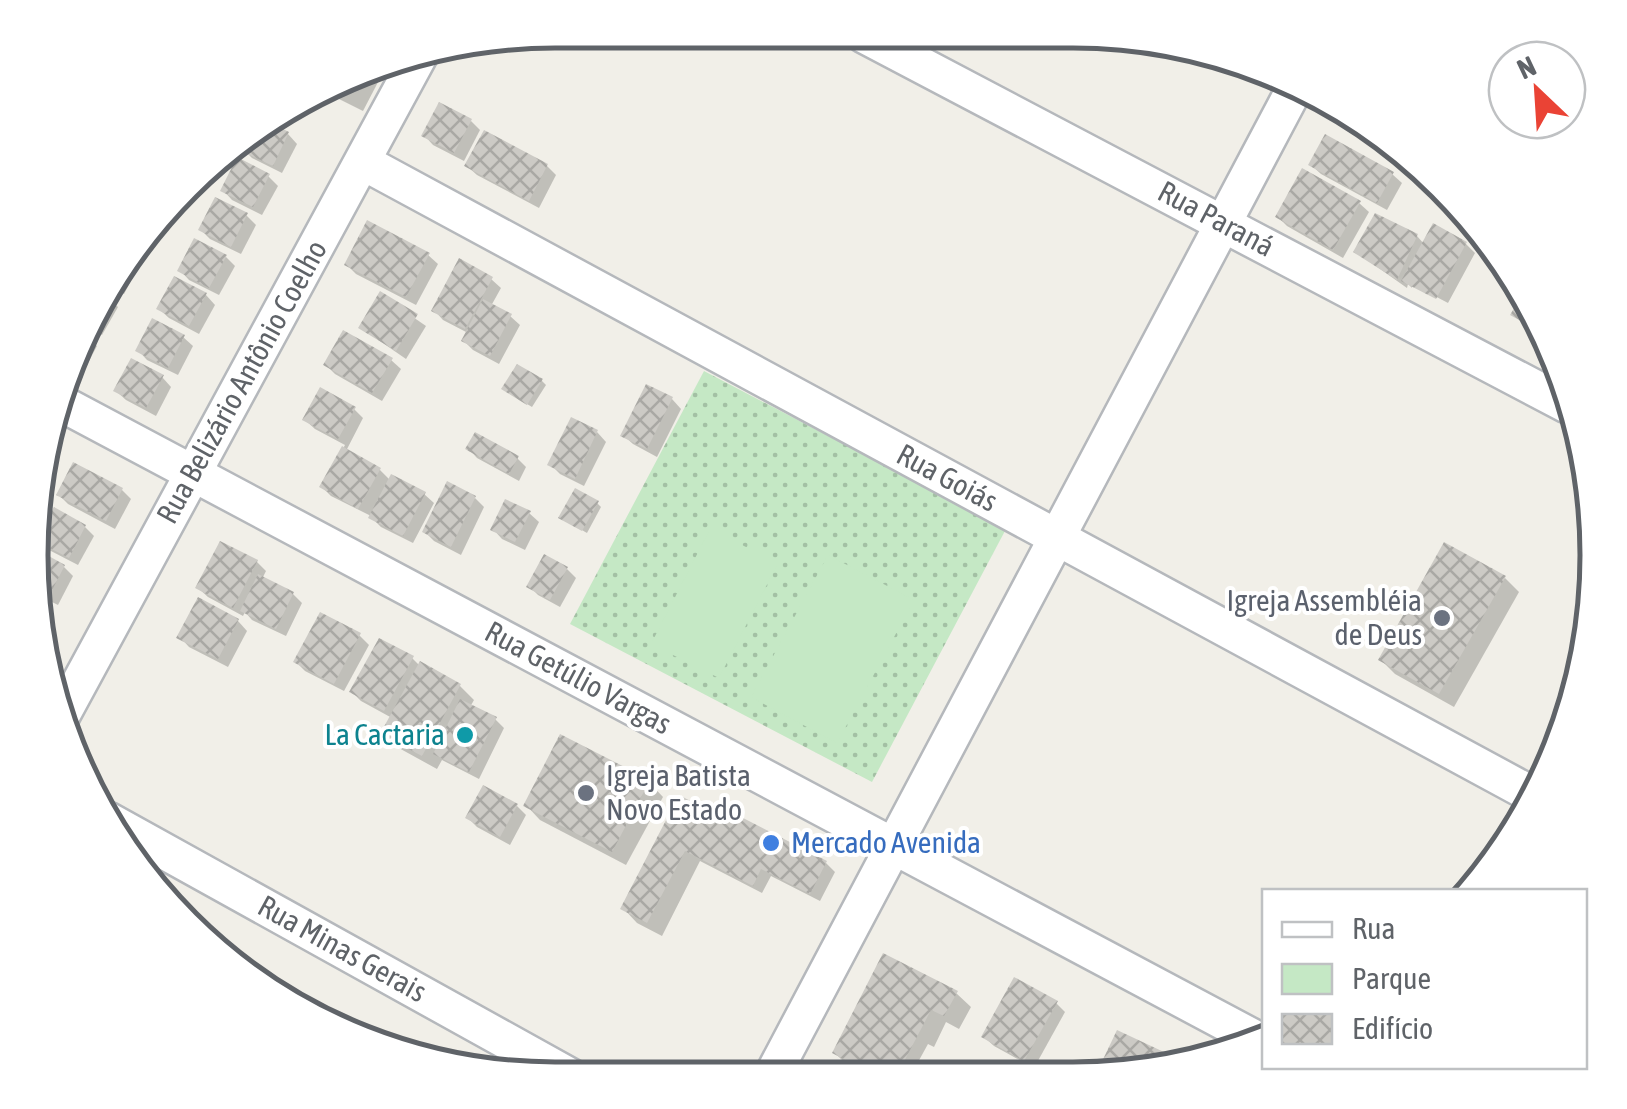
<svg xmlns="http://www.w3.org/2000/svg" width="1627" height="1109" viewBox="0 0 1627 1109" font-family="'Asap Condensed',sans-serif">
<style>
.grass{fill:url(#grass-dots)}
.park{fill:#c5e8c5}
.shadow{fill:#0003}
.building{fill:url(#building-cross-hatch)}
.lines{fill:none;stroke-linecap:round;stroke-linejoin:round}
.minor-casing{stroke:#b5b8bc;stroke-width:40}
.minor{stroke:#fff;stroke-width:35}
.worship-dot{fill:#6b7280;stroke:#fff;stroke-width:4}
.culture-dot{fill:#0f9aa8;stroke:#fff;stroke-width:4}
.shop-dot{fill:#3f7fe0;stroke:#fff;stroke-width:4}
.labels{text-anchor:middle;stroke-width:8;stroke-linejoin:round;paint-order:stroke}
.street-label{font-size:30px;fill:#5f6368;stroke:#fff}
.worship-label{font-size:30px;fill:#5b616d;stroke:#fff;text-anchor:end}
.culture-label{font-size:30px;fill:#0d838f;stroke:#fff;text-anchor:end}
.shop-label{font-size:30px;fill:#366cbe;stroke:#fff;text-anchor:start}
.rim{fill:none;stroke:#5f6368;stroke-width:5}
</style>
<defs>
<pattern id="grass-dots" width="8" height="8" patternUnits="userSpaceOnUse" patternTransform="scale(2.5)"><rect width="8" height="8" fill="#c5e8c5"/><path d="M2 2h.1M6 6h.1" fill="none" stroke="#a3c0a4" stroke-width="1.8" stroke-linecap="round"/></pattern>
<pattern id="building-cross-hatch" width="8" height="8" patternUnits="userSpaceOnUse" patternTransform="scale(2.5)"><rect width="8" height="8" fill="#cccac5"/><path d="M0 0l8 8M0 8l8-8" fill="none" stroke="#a9a8a4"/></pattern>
</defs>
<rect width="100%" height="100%" fill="#f1efe8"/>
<!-- grass -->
<polygon class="grass" points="704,371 1006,529 872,782 570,624"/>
<!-- park -->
<g class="park">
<polygon points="710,529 778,563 719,678 651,644"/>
<polygon points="828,555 914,600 837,743 751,697"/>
</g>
<!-- shadow -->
<g class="shadow">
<polygon points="389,61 363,111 323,91"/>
<polygon points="261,121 288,134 297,144 282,173 252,158 243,149 254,127"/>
<polygon points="471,121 480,130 464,161 433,145 424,135"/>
<polygon points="1311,165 1392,174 1402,183 1387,210 1321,174"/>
<polygon points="467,166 547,166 556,175 539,208 477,175"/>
<polygon points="268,176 278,186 262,215 232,200 223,190"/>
<polygon points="175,195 165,214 159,211 160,209"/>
<polygon points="1359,203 1369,212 1343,258 1287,226 1278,217"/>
<polygon points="246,215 256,225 241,254 210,239 201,230"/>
<polygon points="153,219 160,226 144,255 134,250"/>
<polygon points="1417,236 1424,244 1466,244 1475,253 1448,303 1412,284 1412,288 1408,284 1407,288 1356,252"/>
<polygon points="131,255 140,264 124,294 111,287"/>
<polygon points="428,255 438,264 416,305 356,274 347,265"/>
<polygon points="226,257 235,266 219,295 189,280 180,270"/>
<polygon points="491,279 501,288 491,306 510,316 520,325 499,364 473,350 464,341 468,333 443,320 434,310"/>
<polygon points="206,295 215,305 199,334 169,318 159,309"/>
<polygon points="381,295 426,326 406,359 361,328"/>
<polygon points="106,296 118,307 102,335 87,327"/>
<polygon points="1521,301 1546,337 1514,315"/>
<polygon points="87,337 97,346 81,376 66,368 70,353"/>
<polygon points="183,337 193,346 178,375 147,360 138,350"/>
<polygon points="391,360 401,369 382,401 335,374 326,365"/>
<polygon points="162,377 171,387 156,416 126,400 116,391"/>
<polygon points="542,381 546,385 532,407 509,393"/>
<polygon points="648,387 672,399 681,409 657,457 633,444 623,435"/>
<polygon points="354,409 363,418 346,451 380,470 391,481 424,494 434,503 413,543 381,527 369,515 331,496 322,487 345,445 315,429 305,420"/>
<polygon points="597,432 606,442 584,486 560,474 551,465"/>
<polygon points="468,448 517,458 526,467 519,481 477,458"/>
<polygon points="122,490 131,499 115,529 68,504 59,495"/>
<polygon points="475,498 484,507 461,555 434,541 425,532"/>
<polygon points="597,503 601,507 587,533 561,518"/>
<polygon points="529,513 539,522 525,550 502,539 493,529"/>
<polygon points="85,527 94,536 78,565 49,550 39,541"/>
<polygon points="37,552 64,567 73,576 58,605 38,595"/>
<polygon points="257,562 266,571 262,579 293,594 302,603 286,636 252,620 245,612 243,616 208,597 198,588"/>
<polygon points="567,569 576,578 560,607 538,595 529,586"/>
<polygon points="1505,578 1519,592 1454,707 1395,674 1381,660"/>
<polygon points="199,601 238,621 247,631 228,667 189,647 180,637"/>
<polygon points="38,607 51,618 39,639"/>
<polygon points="359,635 369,645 344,691 305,671 296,662"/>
<polygon points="412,658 420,666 460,686 474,700 470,707 495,719 504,728 479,779 442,760 437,769 397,747 383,733 392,718 361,701 352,692"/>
<polygon points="649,782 663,797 626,865 540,820 526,805"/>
<polygon points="680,798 826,863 835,872 820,901 771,876 762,893 700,861 662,936 637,923 623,908"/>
<polygon points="517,806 526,815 510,845 477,827 468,818"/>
<polygon points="956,993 971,1007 959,1029 946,1022 934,1047 928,1044 912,1073 867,1074 844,1062 835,1053"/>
<polygon points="1056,1003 1065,1012 1034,1068 994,1046 984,1037"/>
<polygon points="1119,1033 1164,1055 1178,1068 1101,1070"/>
</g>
<!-- building -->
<g class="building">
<polygon points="439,102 472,119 454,153 421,136"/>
<polygon points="263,119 289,132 273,166 239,150 249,131"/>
<polygon points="484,130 548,164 529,201 464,166"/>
<polygon points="1325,134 1394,172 1377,203 1308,165"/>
<polygon points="237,157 270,174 253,207 220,191"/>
<polygon points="1302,168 1361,201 1333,250 1275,217"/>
<polygon points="215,197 248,213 231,247 198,230"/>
<polygon points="1375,213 1418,234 1397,280 1353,252"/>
<polygon points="367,220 430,253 406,297 344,265"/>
<polygon points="1433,223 1467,242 1436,299 1401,281"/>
<polygon points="194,238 227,255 209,288 177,271"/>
<polygon points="459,258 493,277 465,329 431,311"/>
<polygon points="174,276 207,293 189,326 156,309"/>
<polygon points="380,291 418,314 396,351 358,328"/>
<polygon points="1520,298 1534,320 1543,333 1510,315"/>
<polygon points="483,299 512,314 490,356 461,341"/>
<polygon points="152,318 185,335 168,368 135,351"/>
<polygon points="343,330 393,358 372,393 323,365"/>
<polygon points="83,332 89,335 71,368 67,366 70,353"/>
<polygon points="131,358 164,375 146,408 113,391"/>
<polygon points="517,364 543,379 527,405 501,389"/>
<polygon points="646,384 673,397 647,449 620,436"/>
<polygon points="320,387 356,407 338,439 302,420"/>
<polygon points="571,417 598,430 575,479 547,465"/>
<polygon points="475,432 519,456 509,474 465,449"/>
<polygon points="342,446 381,468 358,509 319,487"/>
<polygon points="73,462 123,488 106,521 56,495"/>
<polygon points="391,474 426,492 403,536 368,518"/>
<polygon points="447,481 476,496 451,547 422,532"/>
<polygon points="575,488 599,501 582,531 558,518"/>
<polygon points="505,499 531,511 515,542 490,530"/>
<polygon points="54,507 86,525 69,558 36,541"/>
<polygon points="220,541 258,560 233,608 195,588"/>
<polygon points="1444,542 1506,576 1439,694 1378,660"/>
<polygon points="36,549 65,565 48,598 38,593"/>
<polygon points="544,554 568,567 550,600 526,587"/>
<polygon points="258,574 294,592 276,629 240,611"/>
<polygon points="198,597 239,619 218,659 176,638"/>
<polygon points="320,612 361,633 334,684 293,662"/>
<polygon points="379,638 414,656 384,711 349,692"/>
<polygon points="420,661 461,684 422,756 380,734"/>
<polygon points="460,699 497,717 469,772 433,754"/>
<polygon points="560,734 650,780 612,852 523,806"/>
<polygon points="483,785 518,804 500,837 465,818"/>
<polygon points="679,795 706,809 710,801 827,861 810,894 761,869 753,886 685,851 647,923 620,909"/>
<polygon points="883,953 958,991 944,1016 931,1010 898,1073 872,1074 832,1053"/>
<polygon points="1014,977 1058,1001 1024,1061 981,1037"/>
<polygon points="1117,1030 1166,1053 1158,1069 1098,1070"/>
</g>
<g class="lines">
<!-- minor casing -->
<g class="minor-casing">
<g id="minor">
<polyline points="864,35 1567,405"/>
<polyline points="363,162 1531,794"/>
<polyline points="57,401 1258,1040"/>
<polyline points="61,717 424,47"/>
<polyline points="108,820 575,1079"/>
<polyline points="772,1076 1298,82"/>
</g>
</g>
<!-- minor -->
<use href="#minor" class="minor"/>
</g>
<!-- markers -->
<g class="worship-dot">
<circle cx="1442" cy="618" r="10"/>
<circle cx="586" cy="793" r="10"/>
</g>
<circle class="culture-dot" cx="465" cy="735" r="10"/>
<circle class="shop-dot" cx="771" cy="843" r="10"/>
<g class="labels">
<!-- street labels -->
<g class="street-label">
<text transform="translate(1216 219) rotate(28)" y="10">Rua Paraná</text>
<text transform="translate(242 382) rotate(-61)" y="10">Rua Belizário Antônio Coelho</text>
<text transform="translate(947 478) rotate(28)" y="10">Rua Goiás</text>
<text transform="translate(578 678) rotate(28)" y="10">Rua Getúlio Vargas</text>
<text transform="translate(342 949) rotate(29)" y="10">Rua Minas Gerais</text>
</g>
<!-- worship labels -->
<g class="worship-label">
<text x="1422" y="611">Igreja Assembléia<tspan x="1422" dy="34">de Deus</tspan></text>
<text x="606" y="786" text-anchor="start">Igreja Batista<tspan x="606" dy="34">Novo Estado</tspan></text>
</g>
<!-- culture labels -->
<g class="culture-label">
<text x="445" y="745">La Cactaria</text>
</g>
<!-- shop labels -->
<g class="shop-label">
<text x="791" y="853">Mercado Avenida</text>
</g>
</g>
<!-- crop -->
<path d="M0 0H1627V1109H0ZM555 48H1073A507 507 0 0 1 1580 555V555A507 507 0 0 1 1073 1062H555A507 507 0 0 1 48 555V555A507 507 0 0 1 555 48Z" fill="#fff" fill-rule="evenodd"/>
<path class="rim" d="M555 48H1073A507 507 0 0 1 1580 555V555A507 507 0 0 1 1073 1062H555A507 507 0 0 1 48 555V555A507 507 0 0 1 555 48Z"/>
<!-- legend -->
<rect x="1262" y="889" width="325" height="180" fill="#ffffff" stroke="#bfc1c3" stroke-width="2.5"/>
<rect x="1282" y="922" width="50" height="15" fill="#ffffff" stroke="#bfc1c3" stroke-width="2.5"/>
<text x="1352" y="939" font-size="30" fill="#5f6368">Rua</text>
<rect x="1282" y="964" width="50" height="30" fill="#c5e8c5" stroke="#bfc1c3" stroke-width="2.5"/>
<text x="1352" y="989" font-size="30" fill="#5f6368">Parque</text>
<rect x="1282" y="1014" width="50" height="30" fill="url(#building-cross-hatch)" stroke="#bfc1c3" stroke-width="2.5"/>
<text x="1352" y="1039" font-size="30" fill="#5f6368">Edifício</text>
<!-- north arrow -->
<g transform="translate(1537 90) rotate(335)"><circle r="48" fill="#ffffff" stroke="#bfc1c3" stroke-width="2.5"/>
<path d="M0-8L18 38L0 25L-18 38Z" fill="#ea4335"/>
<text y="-15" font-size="28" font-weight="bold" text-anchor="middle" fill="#5f6368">N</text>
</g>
</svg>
